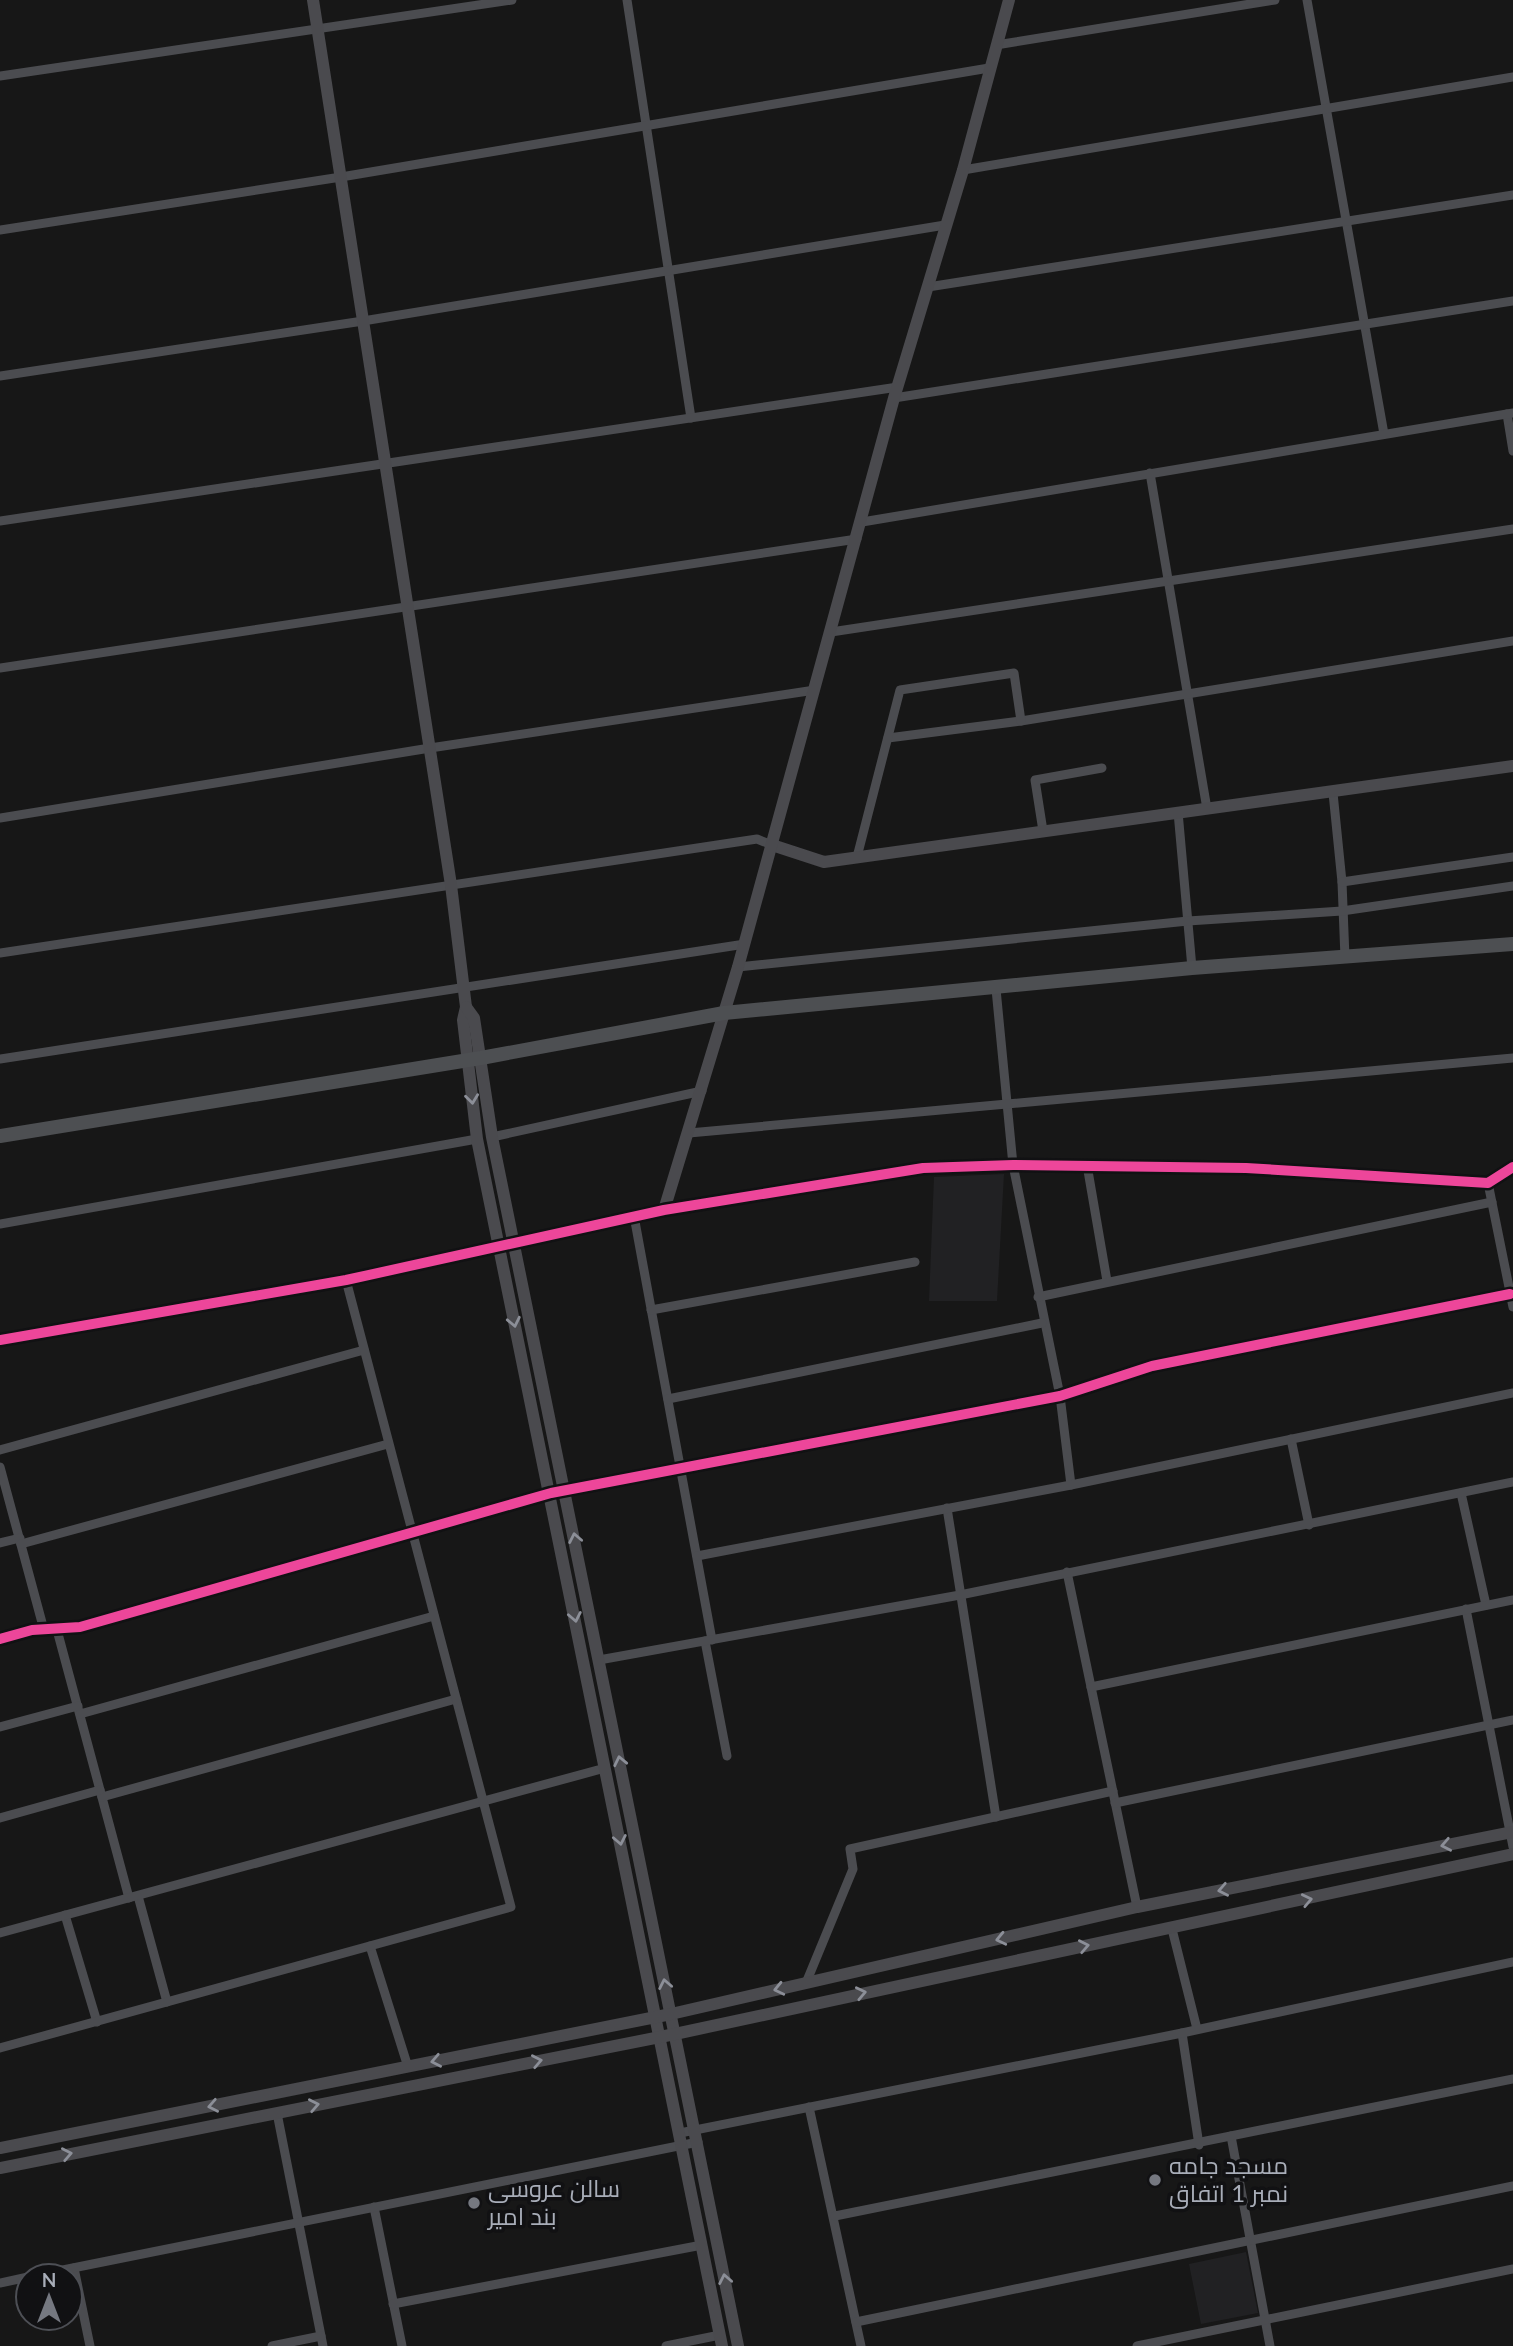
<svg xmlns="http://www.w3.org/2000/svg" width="1513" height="2346" viewBox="0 0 1513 2346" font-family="Lato,Cairo,sans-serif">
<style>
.built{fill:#212123}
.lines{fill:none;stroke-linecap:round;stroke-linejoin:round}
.street{stroke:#4b4c50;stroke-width:9}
.secondary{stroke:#4a4a4e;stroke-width:12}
.primary{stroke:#4d4f52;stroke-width:14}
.cycleway-casing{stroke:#111113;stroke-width:15}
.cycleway{stroke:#ed469a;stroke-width:10}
.oneway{stroke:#8c8f98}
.poi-dot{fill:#757880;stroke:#111113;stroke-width:2.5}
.labels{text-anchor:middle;stroke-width:7;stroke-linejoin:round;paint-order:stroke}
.poi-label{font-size:24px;fill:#a8adb8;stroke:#111113;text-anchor:start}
</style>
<rect width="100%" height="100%" fill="#171717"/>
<!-- built -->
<g class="built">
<polygon points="1004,1174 997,1301 929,1301 934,1177"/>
<polygon points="1246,2252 1258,2313 1201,2324 1189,2264"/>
</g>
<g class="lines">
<!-- street -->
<g class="street">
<polyline points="627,0 691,418"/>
<polyline points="1307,0 1384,434"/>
<polyline points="996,45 1275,0"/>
<polyline points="0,76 512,0"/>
<polyline points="963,170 1513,77"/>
<polyline points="0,230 341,177 989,68"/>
<polyline points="928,287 1513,195"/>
<polyline points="0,376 363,321 945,225"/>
<polyline points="894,398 1513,301"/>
<polyline points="1507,414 1513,451"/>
<polyline points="1150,473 1207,809"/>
<polyline points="0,521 898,387"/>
<polyline points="862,522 1513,413"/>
<polyline points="831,632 1513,529"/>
<polyline points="0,668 857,539"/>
<polyline points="888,738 1021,721 1513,641"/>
<polyline points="1333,793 1342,882 1345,958"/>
<polyline points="1178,812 1192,968"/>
<polyline points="0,818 430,748 815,690"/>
<polyline points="1043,831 1035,780 1102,768"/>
<polyline points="857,857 900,690 1014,673 1021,721"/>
<polyline points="1342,882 1513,857"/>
<polyline points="0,953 757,839 772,845"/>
<polyline points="738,967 1188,921 1342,911 1513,886"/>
<polyline points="996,989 1013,1165 1060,1396 1071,1485"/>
<polyline points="0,1059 745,944"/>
<polyline points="689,1133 1513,1058"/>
<polyline points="492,1137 702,1091"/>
<polyline points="1087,1165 1107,1281"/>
<polyline points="1488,1183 1513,1307"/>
<polyline points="634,1216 712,1640"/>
<polyline points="0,1224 477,1139"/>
<polyline points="1038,1297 1492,1202"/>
<polyline points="651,1310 915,1262"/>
<polyline points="0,1340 346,1280 664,1210 923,1168 1013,1165 1246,1168 1488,1183 1513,1167"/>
<polyline points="668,1399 1042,1323"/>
<polyline points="1291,1439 1309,1525"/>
<polyline points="0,1450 364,1350"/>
<polyline points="0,1467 44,1630"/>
<polyline points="1461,1493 1486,1605"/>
<polyline points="947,1508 996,1817"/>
<polyline points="0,1543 20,1538"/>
<polyline points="21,1544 388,1444"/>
<polyline points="697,1556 1071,1485 1513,1393"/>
<polyline points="1067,1572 1137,1907"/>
<polyline points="1466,1609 1513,1847"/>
<polyline points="57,1630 129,1898"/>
<polyline points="0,1639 32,1630 80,1627 551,1493 1060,1396 1152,1366 1510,1294"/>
<polyline points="705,1641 727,1756"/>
<polyline points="599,1660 960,1595 1513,1482"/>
<polyline points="1091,1687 1513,1600"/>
<polyline points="80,1714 434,1616"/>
<polyline points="0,1727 78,1706"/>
<polyline points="102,1797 456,1699"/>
<polyline points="1115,1803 1513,1720"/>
<polyline points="0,1818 100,1790"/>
<polyline points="138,1896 167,2002"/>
<polyline points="65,1915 97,2022"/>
<polyline points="1172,1929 1197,2029"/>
<polyline points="0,1933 605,1768"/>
<polyline points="370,1946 408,2067"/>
<polyline points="806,1983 853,1869 850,1849 1113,1791"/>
<polyline points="1182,2033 1199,2145"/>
<polyline points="0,2048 511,1907 346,1280"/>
<polyline points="809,2107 861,2346"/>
<polyline points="277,2113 323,2346"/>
<polyline points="680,2133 1182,2033 1513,1962"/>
<polyline points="1231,2136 1270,2346"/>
<polyline points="374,2207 402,2346"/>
<polyline points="835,2216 1513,2079"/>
<polyline points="74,2268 90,2346"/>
<polyline points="33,2276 698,2142"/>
<polyline points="0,2283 28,2277"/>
<polyline points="393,2304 702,2245"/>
<polyline points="856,2322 1513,2186"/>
<polyline points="272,2346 321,2336"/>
<polyline points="666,2346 720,2335"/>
<polyline points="1137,2346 1513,2269"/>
</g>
<!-- secondary -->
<g class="secondary">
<polyline points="313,0 451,885 466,1007 463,1020 477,1139 722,2346"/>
<polyline points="772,845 824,862 1513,766"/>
<polyline points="466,1007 474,1018 492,1137 738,2346"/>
<polyline points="664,1210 738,967 894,398 963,170 1009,0"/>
<polyline points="0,2148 671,2014 1137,1907 1513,1832"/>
<polyline points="0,2168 675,2034 1513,1854"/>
</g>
<!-- primary -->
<polyline class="primary" points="0,1136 481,1058 724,1013 1192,968 1513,944"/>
<!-- cycleway casing -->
<g class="cycleway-casing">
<g id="cycleway">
<polyline points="0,1340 346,1280 664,1210 923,1168 1013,1165 1246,1168 1488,1183 1513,1167"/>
<polyline points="0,1639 32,1630 80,1627 551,1493 1060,1396 1152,1366 1510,1294"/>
</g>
</g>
<!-- cycleway -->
<use href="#cycleway" class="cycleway"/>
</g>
<!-- one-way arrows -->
<defs><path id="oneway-chevron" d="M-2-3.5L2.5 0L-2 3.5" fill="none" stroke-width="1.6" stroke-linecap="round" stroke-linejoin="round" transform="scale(1.75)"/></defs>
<g class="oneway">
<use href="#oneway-chevron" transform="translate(472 1099) rotate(83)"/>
<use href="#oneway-chevron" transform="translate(514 1322) rotate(78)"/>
<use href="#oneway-chevron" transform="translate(575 1538) rotate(-101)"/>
<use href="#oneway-chevron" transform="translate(575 1617) rotate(79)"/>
<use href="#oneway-chevron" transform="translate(620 1761) rotate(-102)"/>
<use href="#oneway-chevron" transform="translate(620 1840) rotate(79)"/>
<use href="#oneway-chevron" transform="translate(1446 1845) rotate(169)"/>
<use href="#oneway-chevron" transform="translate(1223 1890) rotate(169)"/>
<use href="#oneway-chevron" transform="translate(1307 1900) rotate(-12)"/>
<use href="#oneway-chevron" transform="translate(1001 1939) rotate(167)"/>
<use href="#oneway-chevron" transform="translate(1084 1946) rotate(-11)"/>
<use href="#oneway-chevron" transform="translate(665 1984) rotate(-101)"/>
<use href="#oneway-chevron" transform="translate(779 1989) rotate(167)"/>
<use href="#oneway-chevron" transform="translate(861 1993) rotate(-12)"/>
<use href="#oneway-chevron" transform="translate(436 2061) rotate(169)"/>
<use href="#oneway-chevron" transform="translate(537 2061) rotate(-11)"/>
<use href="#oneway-chevron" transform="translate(314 2105) rotate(-11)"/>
<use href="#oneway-chevron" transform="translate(213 2106) rotate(169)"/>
<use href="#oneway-chevron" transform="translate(67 2154) rotate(-11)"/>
<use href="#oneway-chevron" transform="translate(725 2279) rotate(-101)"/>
</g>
<!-- markers -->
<g class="poi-dot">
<circle cx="1155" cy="2180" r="7"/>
<circle cx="474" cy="2203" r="7"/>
</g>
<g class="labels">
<!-- poi labels -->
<g class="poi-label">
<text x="1169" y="2174">مسجد جامه<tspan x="1169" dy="28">نمبر 1 اتفاق</tspan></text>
<text x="488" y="2197">سالن عروسی<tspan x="488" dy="28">بند امیر</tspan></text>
</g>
</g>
<!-- north arrow -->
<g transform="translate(49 2297)"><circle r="33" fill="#111113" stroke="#4d4f55" stroke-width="2"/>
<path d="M0-5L12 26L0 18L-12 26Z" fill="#757880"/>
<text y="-10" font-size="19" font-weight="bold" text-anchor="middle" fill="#a8adb8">N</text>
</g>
</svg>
